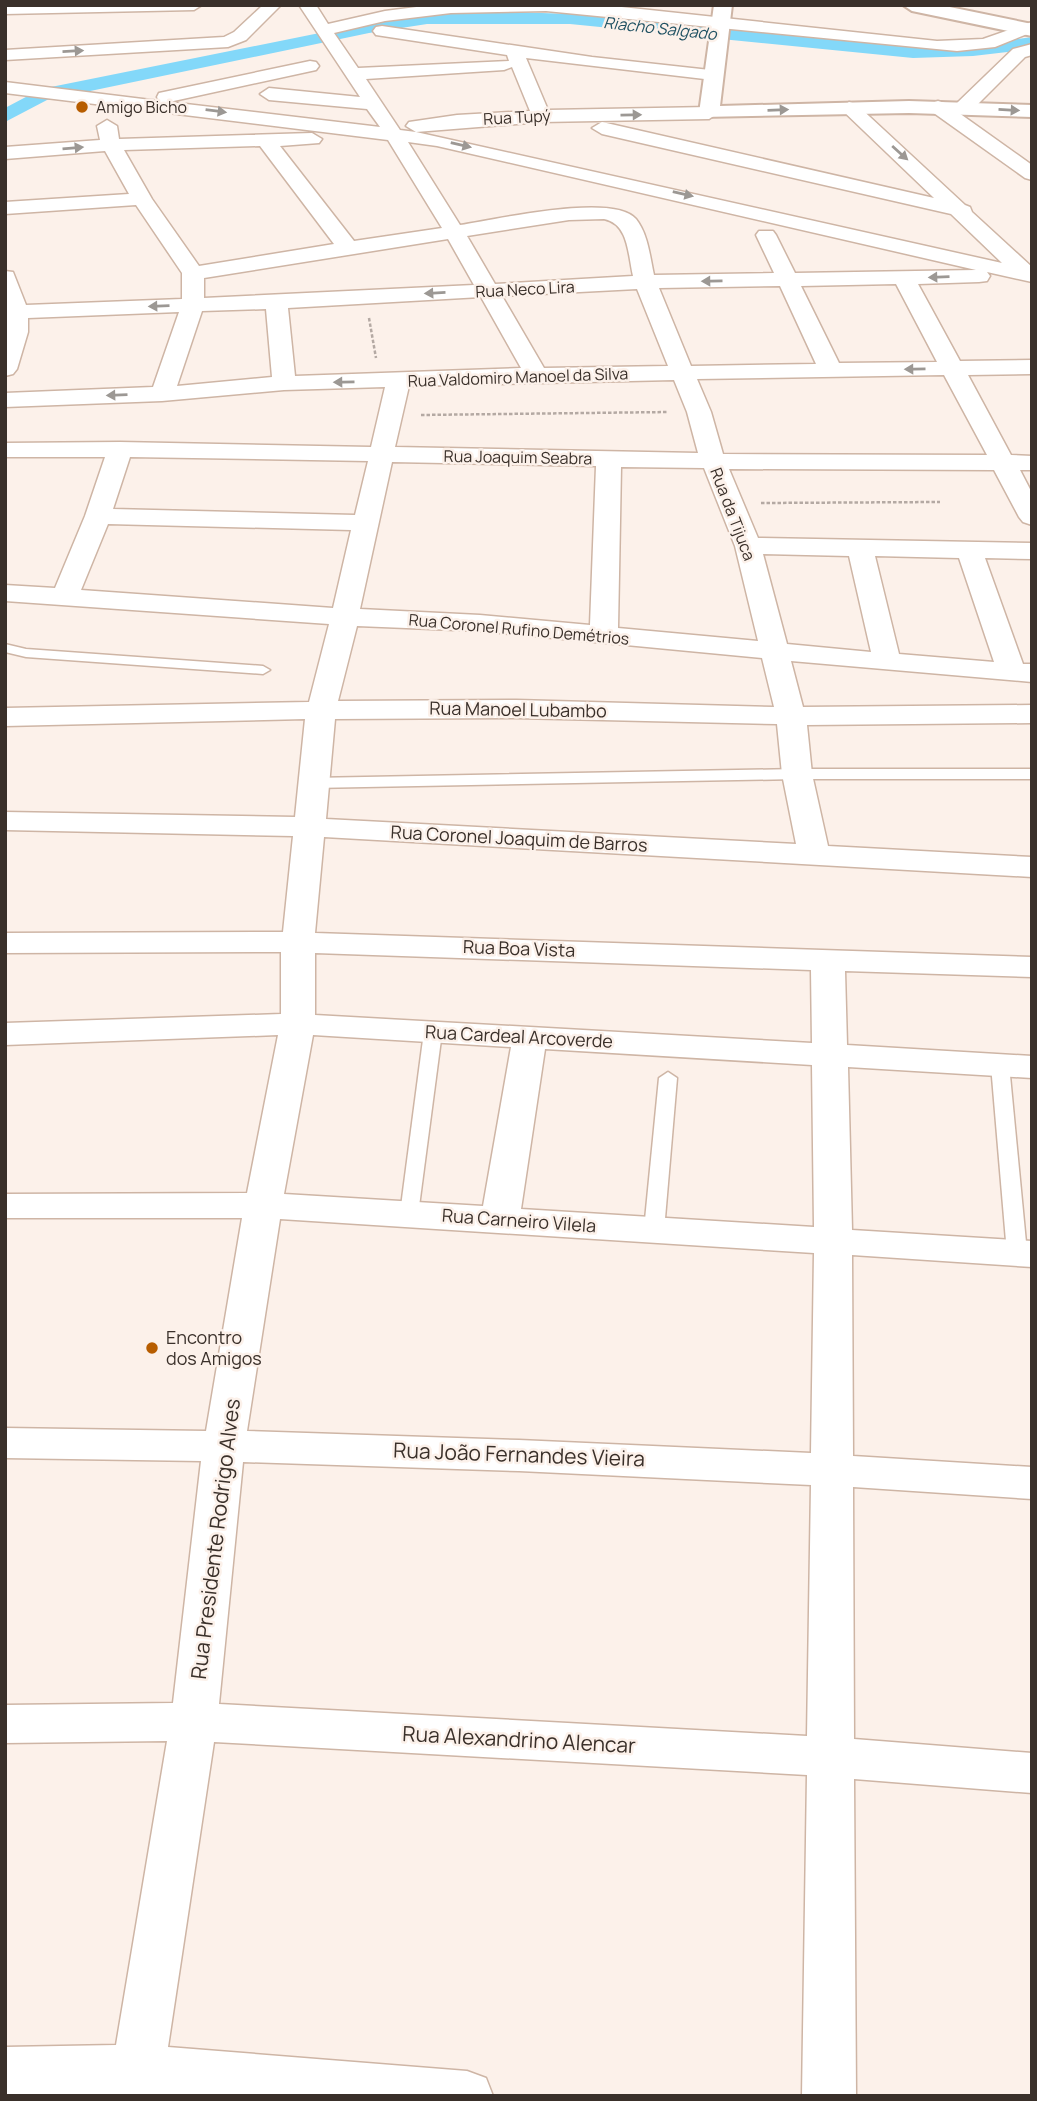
<svg xmlns="http://www.w3.org/2000/svg" width="1037" height="2101" viewBox="0 0 1037 2101" font-family="Manrope,sans-serif">
<style>
.lines{fill:none;stroke-linecap:round;stroke-linejoin:round}
.canal{fill:#83d8f9;fill-rule:evenodd}
.service-casing{stroke:#ceb5a5;stroke-width:3}
.minor-casing{stroke:#ceb5a5;stroke-width:3}
.tertiary-casing{stroke:#ceb5a5;stroke-width:4}
.path{stroke:#b4a9a3;stroke-width:2.5;stroke-dasharray:3.5 2;stroke-linecap:butt}
.service{fill:#fff;fill-rule:evenodd}
.minor{fill:#fff;fill-rule:evenodd}
.tertiary{fill:#fff;fill-rule:evenodd}
.oneway{fill:#9c9894}
.poi-dot{fill:#b75d00;stroke:#fcf1ea;stroke-width:2.5}
.labels{text-anchor:middle;stroke-width:5;stroke-linejoin:round;paint-order:stroke}
.far-water-label{font-size:16px;font-style:italic;fill:#215263;stroke:#fcf1ea}
.far-poi-label{font-size:16px;fill:#3a302a;stroke:#fcf1ea;text-anchor:start}
.far-street-label{font-size:16px;fill:#3a302a;stroke:#fcf1ea}
.street-label{font-size:18px;fill:#3a302a;stroke:#fcf1ea}
.poi-label{font-size:18px;fill:#3a302a;stroke:#fcf1ea;text-anchor:start}
.near-street-label{font-size:21px;fill:#3a302a;stroke:#fcf1ea}
</style>
<rect width="100%" height="100%" fill="#fcf1ea"/>
<g class="lines">
<!-- canal -->
<polygon class="canal" points="513,12 570,14 913,46 973,45 1032,37 1032,49 973,56 913,58 570,24 427,24 369,33 47,100 5,122 5,108 41,89 369,23 427,14"/>
<!-- service casing -->
<g class="service-casing">
<g id="service">
<polygon points="5,644 26,649 263,666 270,670 263,674 26,657 5,652"/>
<polygon points="797,769 1032,769 1032,779 797,779 312,788 304,783 312,778"/>
<polygon points="433,1027 442,1032 418,1214 416,1218 402,1218 400,1214 424,1032"/>
<polygon points="1000,1060 1009,1065 1027,1253 1024,1258 1010,1258 1007,1253 991,1065"/>
<polygon points="668,1072 677,1078 664,1230 661,1235 647,1235 644,1230 659,1078"/>
</g>
</g>
<!-- minor casing -->
<g class="minor-casing">
<g id="minor">
<polygon points="5,5 202,5 194,10 5,14"/>
<polygon points="263,5 281,5 246,40 228,47 5,60 5,50 224,37 234,32"/>
<path d="M299,5H316L328,24L385,11L432,5H603L937,41L983,39L1032,22V32L995,47L957,51L546,11L451,13L385,21L334,33L358,68L509,61L507,55L376,35L373,31L376,27L382,26L592,57L719,71L722,75L719,79L713,80L526,58L548,110L709,107L718,113L709,119L541,122L416,132L1002,263L951,214L602,134L592,128L602,122L934,198L840,108L849,102L856,104L965,205L970,207L972,212L1032,267V282L987,272L990,276L987,281L979,282L918,284L960,361L1032,360V374L968,375L1011,455L1032,456V470H1020L1032,493V525L1023,522L1019,517L994,470L729,469L758,538L1032,543V559L985,558L1023,664H1032V682L791,661L803,707L1032,705V723L807,725L812,774L828,846L1032,857V877L324,837L315,933L1032,957V977L845,971L847,1045L1032,1056V1078L848,1067L852,1230L1032,1241V1267L852,1255L853,1456L1032,1467V1499L853,1487L854,1739L1032,1753V1793L854,1779L856,2096H802L807,1775L214,1742L168,2047L467,2071L486,2078L493,2096L5,2095V2047L116,2045L167,1741L5,1743V1705L173,1703L201,1461L5,1458V1428L206,1431L242,1218H5V1194L247,1193L278,1035L5,1045V1023L281,1014V952L5,953V933L283,932L293,836L5,830V812L295,817L305,719L5,726V708L309,702L329,624L5,601V585L55,588L85,516L105,457H5V443L120,442L371,447L385,387L284,390L162,401L5,407V393L153,387L179,312L28,318V332L17,369L13,374L5,376V271L13,272L26,305L182,299V273L136,205L5,214V202L129,194L105,151L5,159V147L100,140L97,126L107,120L117,126L119,139L312,133L322,139L319,143L280,146L354,241L442,228L388,140L5,93V82L159,101L157,97L159,93L310,61L316,62L319,66L316,70L169,102L380,127L367,109L269,100L260,94L269,88L360,97ZM512,67L530,111L457,115L409,122L406,126L416,132L400,130L366,79L504,70ZM408,142L437,146L976,270L795,273L776,235L773,231H759L756,235L774,273L654,275C650,257 648,234 636,219C614,192 494,220 460,225ZM260,146L334,244L199,266L152,199L124,150ZM604,219C629,224 628,255 633,276L495,284L467,236L569,220ZM448,239L474,285L204,298V278ZM896,284L937,362L839,363L801,286ZM780,286L816,364L691,366L659,288ZM637,289L668,366L544,368L502,296ZM481,297L521,368L295,376L288,308ZM266,309L272,377L177,386L202,311ZM944,375L987,455L723,454L711,412L697,379ZM674,380L687,412L698,453L395,447L409,386ZM130,457L368,461L355,515L113,509ZM392,462L596,466L590,625L480,615L360,609ZM621,467L704,468L735,546L758,641L618,628ZM108,524L351,530L333,608L81,590ZM763,554L849,556L871,652L787,644ZM875,556L959,558L994,662L899,654ZM357,626L480,631L762,658L774,707L516,700L338,701ZM516,718L777,724L782,774L796,844L326,819L335,719ZM315,953L811,970L812,1043L315,1015ZM313,1035L511,1047L483,1206L284,1194ZM545,1049L812,1065L814,1227L521,1209ZM280,1219L814,1253L811,1453L519,1440L247,1431ZM243,1462L519,1471L811,1485L807,1736L219,1704Z"/>
<polygon points="1032,44 1032,55 1025,57 971,111 957,111 955,107 957,103 1013,49"/>
<polygon points="938,101 945,103 1032,165 1032,180 1025,178 931,111 929,107 931,103"/>
</g>
</g>
<!-- tertiary casing -->
<g class="tertiary-casing">
<g id="tertiary">
<polygon points="714,5 732,5 720,106 909,101 1032,105 1032,117 909,113 702,117 699,113"/>
<polygon points="903,5 940,5 1032,24 1032,36 912,11"/>
</g>
</g>
<!-- path -->
<g class="path">
<polyline points="369,318 376,358"/>
<polyline points="421,415 668,412"/>
<polyline points="761,503 940,502"/>
</g>
<!-- service -->
<use href="#service" class="service"/>
<!-- minor -->
<use href="#minor" class="minor"/>
<!-- tertiary -->
<use href="#tertiary" class="tertiary"/>
</g>
<!-- one-way arrows -->
<defs><path id="oneway-solid" d="M-6-.8H1V-3.2L6.5 0L1 3.2V.8H-6Z" transform="scale(1.75)"/></defs>
<g class="oneway">
<use href="#oneway-solid" transform="translate(73 51) rotate(-3)"/>
<use href="#oneway-solid" transform="translate(778 110) rotate(-2)"/>
<use href="#oneway-solid" transform="translate(1009 110) rotate(3)"/>
<use href="#oneway-solid" transform="translate(216 111) rotate(7)"/>
<use href="#oneway-solid" transform="translate(631 115) rotate(-1)"/>
<use href="#oneway-solid" transform="translate(461 145) rotate(13)"/>
<use href="#oneway-solid" transform="translate(73 148) rotate(-5)"/>
<use href="#oneway-solid" transform="translate(900 153) rotate(42)"/>
<use href="#oneway-solid" transform="translate(683 194) rotate(13)"/>
<use href="#oneway-solid" transform="translate(939 277) rotate(178)"/>
<use href="#oneway-solid" transform="translate(712 281) rotate(179)"/>
<use href="#oneway-solid" transform="translate(435 293) rotate(177)"/>
<use href="#oneway-solid" transform="translate(159 306) rotate(178)"/>
<use href="#oneway-solid" transform="translate(915 369) rotate(179)"/>
<use href="#oneway-solid" transform="translate(344 382) rotate(179)"/>
<use href="#oneway-solid" transform="translate(117 395) rotate(178)"/>
</g>
<!-- markers -->
<g class="poi-dot">
<circle cx="82" cy="107" r="7"/>
<circle cx="152" cy="1348" r="7"/>
</g>
<g class="labels">
<!-- far-water labels -->
<g class="far-water-label">
<text transform="translate(660 28) rotate(6)" y="6">Riacho Salgado</text>
</g>
<!-- far-poi labels -->
<g class="far-poi-label">
<text x="96" y="113">Amigo Bicho</text>
</g>
<!-- far-street labels -->
<g class="far-street-label">
<text transform="translate(517 117) rotate(-3)" y="6">Rua Tupý</text>
<text transform="translate(525 289) rotate(-3)" y="6">Rua Neco Lira</text>
<text transform="translate(518 377) rotate(-2)" y="6">Rua Valdomiro Manoel da Silva</text>
<text transform="translate(518 457) rotate(1)" y="6">Rua Joaquim Seabra</text>
<text transform="translate(733 514) rotate(69)" y="6">Rua da Tijuca</text>
<text transform="translate(519 629) rotate(5)" y="6">Rua Coronel Rufino Demétrios</text>
</g>
<!-- street labels -->
<g class="street-label">
<text transform="translate(518 710) rotate(1)" y="6">Rua Manoel Lubambo</text>
<text transform="translate(519 839) rotate(3)" y="6">Rua Coronel Joaquim de Barros</text>
<text transform="translate(519 949) rotate(2)" y="6">Rua Boa Vista</text>
<text transform="translate(519 1037) rotate(3)" y="6">Rua Cardeal Arcoverde</text>
<text transform="translate(519 1221) rotate(4)" y="6">Rua Carneiro Vilela</text>
</g>
<!-- poi labels -->
<g class="poi-label">
<text x="166" y="1344">Encontro<tspan x="166" dy="21">dos Amigos</tspan></text>
</g>
<!-- near-street labels -->
<g class="near-street-label">
<text transform="translate(519 1455) rotate(2)" y="7">Rua João Fernandes Vieira</text>
<text transform="translate(216 1539) rotate(-83)" y="7">Rua Presidente Rodrigo Alves</text>
<text transform="translate(519 1740) rotate(3)" y="7">Rua Alexandrino Alencar</text>
</g>
</g>
<!-- border -->
<rect width="1037" height="2101" fill="none" stroke="#3a302a" stroke-width="14"/>
</svg>
